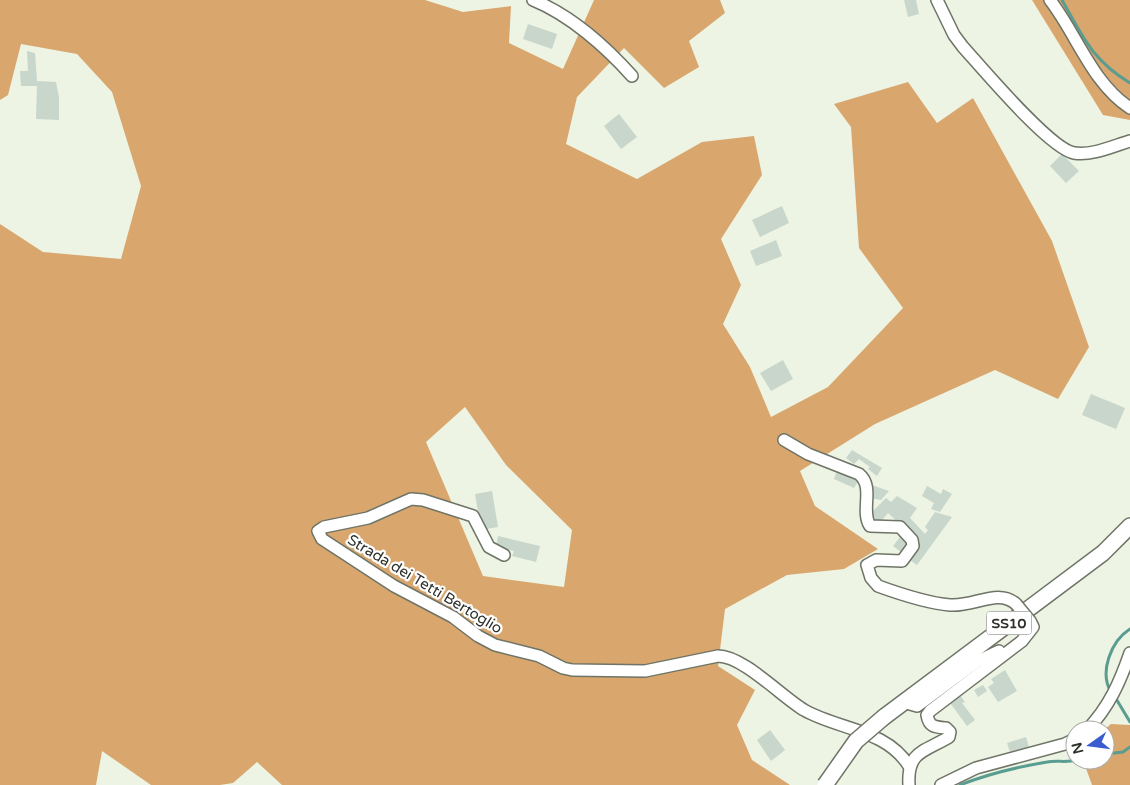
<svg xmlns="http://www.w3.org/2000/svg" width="1130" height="785" viewBox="0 0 1130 785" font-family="'Varela Round',sans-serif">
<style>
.forest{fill:#d9a76e;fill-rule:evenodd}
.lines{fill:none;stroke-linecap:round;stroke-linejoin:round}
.stream{stroke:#599d90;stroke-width:3}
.building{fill:#c8d6cc}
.minor-casing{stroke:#6e7466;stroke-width:14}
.major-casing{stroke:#6e7466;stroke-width:18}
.minor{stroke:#fff;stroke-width:11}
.major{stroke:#fff;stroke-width:15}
.minor-bridge-casing{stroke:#6e7466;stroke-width:14;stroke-linecap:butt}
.major-bridge-casing{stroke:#6e7466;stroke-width:18;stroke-linecap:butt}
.minor-bridge{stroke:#fff;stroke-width:11}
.major-bridge{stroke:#fff;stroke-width:15}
.labels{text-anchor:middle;stroke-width:4.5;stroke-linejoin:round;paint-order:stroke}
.shield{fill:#fff;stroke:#6d6f6b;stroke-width:1}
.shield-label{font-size:14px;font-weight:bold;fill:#2e312b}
.street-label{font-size:15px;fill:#2e312b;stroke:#fff}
</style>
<rect width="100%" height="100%" fill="#edf4e4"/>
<!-- forest -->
<g class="forest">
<path d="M0,0H425L463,12L511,6L509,43L563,69L594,0H720L725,13L689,41L699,67L664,88L624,48L577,97L566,144L637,179L702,142L754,136L762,175L721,239L741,285L723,324L750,367L771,417L828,387L903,308L859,248L851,127L834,104L908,82L937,123L973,98L1052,241L1089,347L1058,399L995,370L875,424L800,471L815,506L878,549L844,569L787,575L725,609L718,666L755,690L737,725L752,760L790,785H282L257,762L233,783L220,785H151L102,751L96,785H0V224L43,252L121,259L141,186L112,92L77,54L21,44L8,95L0,100ZM465,407L506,465L572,530L564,587L483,576L426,442Z"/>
<polygon points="1032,0 1130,0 1130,120 1103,115"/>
<polygon points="1111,724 1130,725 1130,785 1092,785 1083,760 1105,760 1104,730"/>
</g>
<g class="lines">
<!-- stream -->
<g class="stream">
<path d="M1062,0C1083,37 1092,60 1130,83"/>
<path d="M1111,692C1099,672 1111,641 1130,629"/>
<polyline points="1115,697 1130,722"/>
<polyline points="1105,754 1123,752 1130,747"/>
<path d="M960,785C988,774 1017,767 1047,762C1057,760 1066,763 1077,760"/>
</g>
</g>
<!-- building -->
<g class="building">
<polygon points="904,0 916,0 919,14 908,17"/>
<polygon points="528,24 557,34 552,49 523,39"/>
<polygon points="27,51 35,53 37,81 56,82 59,97 59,120 36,119 37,86 21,86 20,71 28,71"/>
<polygon points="619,114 637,137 621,149 604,126"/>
<polygon points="1062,154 1079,171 1066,183 1050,166"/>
<polygon points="782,206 789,223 760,237 752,220"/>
<polygon points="776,240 782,256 756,266 750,251"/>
<polygon points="783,360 793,379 771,391 760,373"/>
<polygon points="1091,394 1125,408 1116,429 1082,415"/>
<polygon points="852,450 882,468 877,476 868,469 870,467 859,459 854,464 846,458"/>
<polygon points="838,468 860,478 854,488 834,479"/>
<polygon points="869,484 889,491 881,500 870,498"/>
<polygon points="927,486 941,494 943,489 952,494 940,512 931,509 934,503 922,496"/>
<polygon points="492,491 498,527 481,530 475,494"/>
<polygon points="897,496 917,508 910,518 925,534 928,530 925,527 935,512 952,517 917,565 907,558 918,541 888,513 878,525 868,516 886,498 891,502"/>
<polygon points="498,536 540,546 536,562 512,556 514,551 496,547"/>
<polygon points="900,537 908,543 901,552 893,546"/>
<polygon points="1005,670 1017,691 998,702 988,687 994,683 991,679"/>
<polygon points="983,685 987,691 978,697 974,690"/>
<polygon points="958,692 965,702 962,703 975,720 967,726 948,700"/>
<polygon points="770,730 785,750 771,761 757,740"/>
<polygon points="1026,737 1030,751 1023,753 1022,749 1010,752 1007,743"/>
</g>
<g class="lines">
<!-- minor casing -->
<g class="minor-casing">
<g id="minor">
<path d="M533,0C570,15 606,47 632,76"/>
<path d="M937,0L954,35L963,47C982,68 1050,149 1074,153C1092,156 1113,146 1130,141"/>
<path d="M1050,0C1077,35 1092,83 1130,108"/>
<path d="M784,440L808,454L859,474C875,487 860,511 870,526L900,527L912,540L913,546L902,561L876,560L867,565L871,578L878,586C900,594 927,603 950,605C974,607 998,588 1016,604"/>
<path d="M504,555L489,547L473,516L423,500L411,499L368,518L324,527L318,531L322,539L394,586L453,617L478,636L495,645L539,656L563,668L572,670L645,671L718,656C743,656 781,696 804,710C839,730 886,729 909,766"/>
<polyline points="903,702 917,706 978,661 999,651"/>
<path d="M1087,730C1109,707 1120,682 1130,653"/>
<path d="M909,785C907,751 924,752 949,737L950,732L946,728C935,727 929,727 927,715L930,711L1022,641L1033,627L1030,621"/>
<polyline points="941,785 976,768 1065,744 1075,739"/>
</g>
</g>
<!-- major casing -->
<g class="major-casing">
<polyline id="major" points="884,717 1103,553 1130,526"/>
</g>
<!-- minor -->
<use href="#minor" class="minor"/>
<!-- major -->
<use href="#major" class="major"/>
<!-- minor-bridge casing -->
<g class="minor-bridge-casing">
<polyline id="minor-bridge" points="1016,604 1030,621"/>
</g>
<!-- major-bridge casing -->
<g class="major-bridge-casing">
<polyline id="major-bridge" points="825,785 856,741 884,717"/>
</g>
<!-- minor-bridge -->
<use href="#minor-bridge" class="minor-bridge"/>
<!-- major-bridge -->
<use href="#major-bridge" class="major-bridge"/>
</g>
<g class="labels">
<!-- shield labels -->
<rect class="shield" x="986.5" y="611.5" width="45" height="23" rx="4"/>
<g class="shield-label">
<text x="1009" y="628">SS10</text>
</g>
<!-- street labels -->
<g class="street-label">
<text transform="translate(425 584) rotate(31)" y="5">Strada dei Tetti Bertoglio</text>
</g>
</g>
<!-- north arrow -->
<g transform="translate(1090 745) rotate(256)"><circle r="24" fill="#ffffff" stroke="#abadaa"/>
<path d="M0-4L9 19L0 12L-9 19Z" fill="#3b5cce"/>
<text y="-8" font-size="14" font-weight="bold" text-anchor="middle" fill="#2e312b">N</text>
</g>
</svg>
